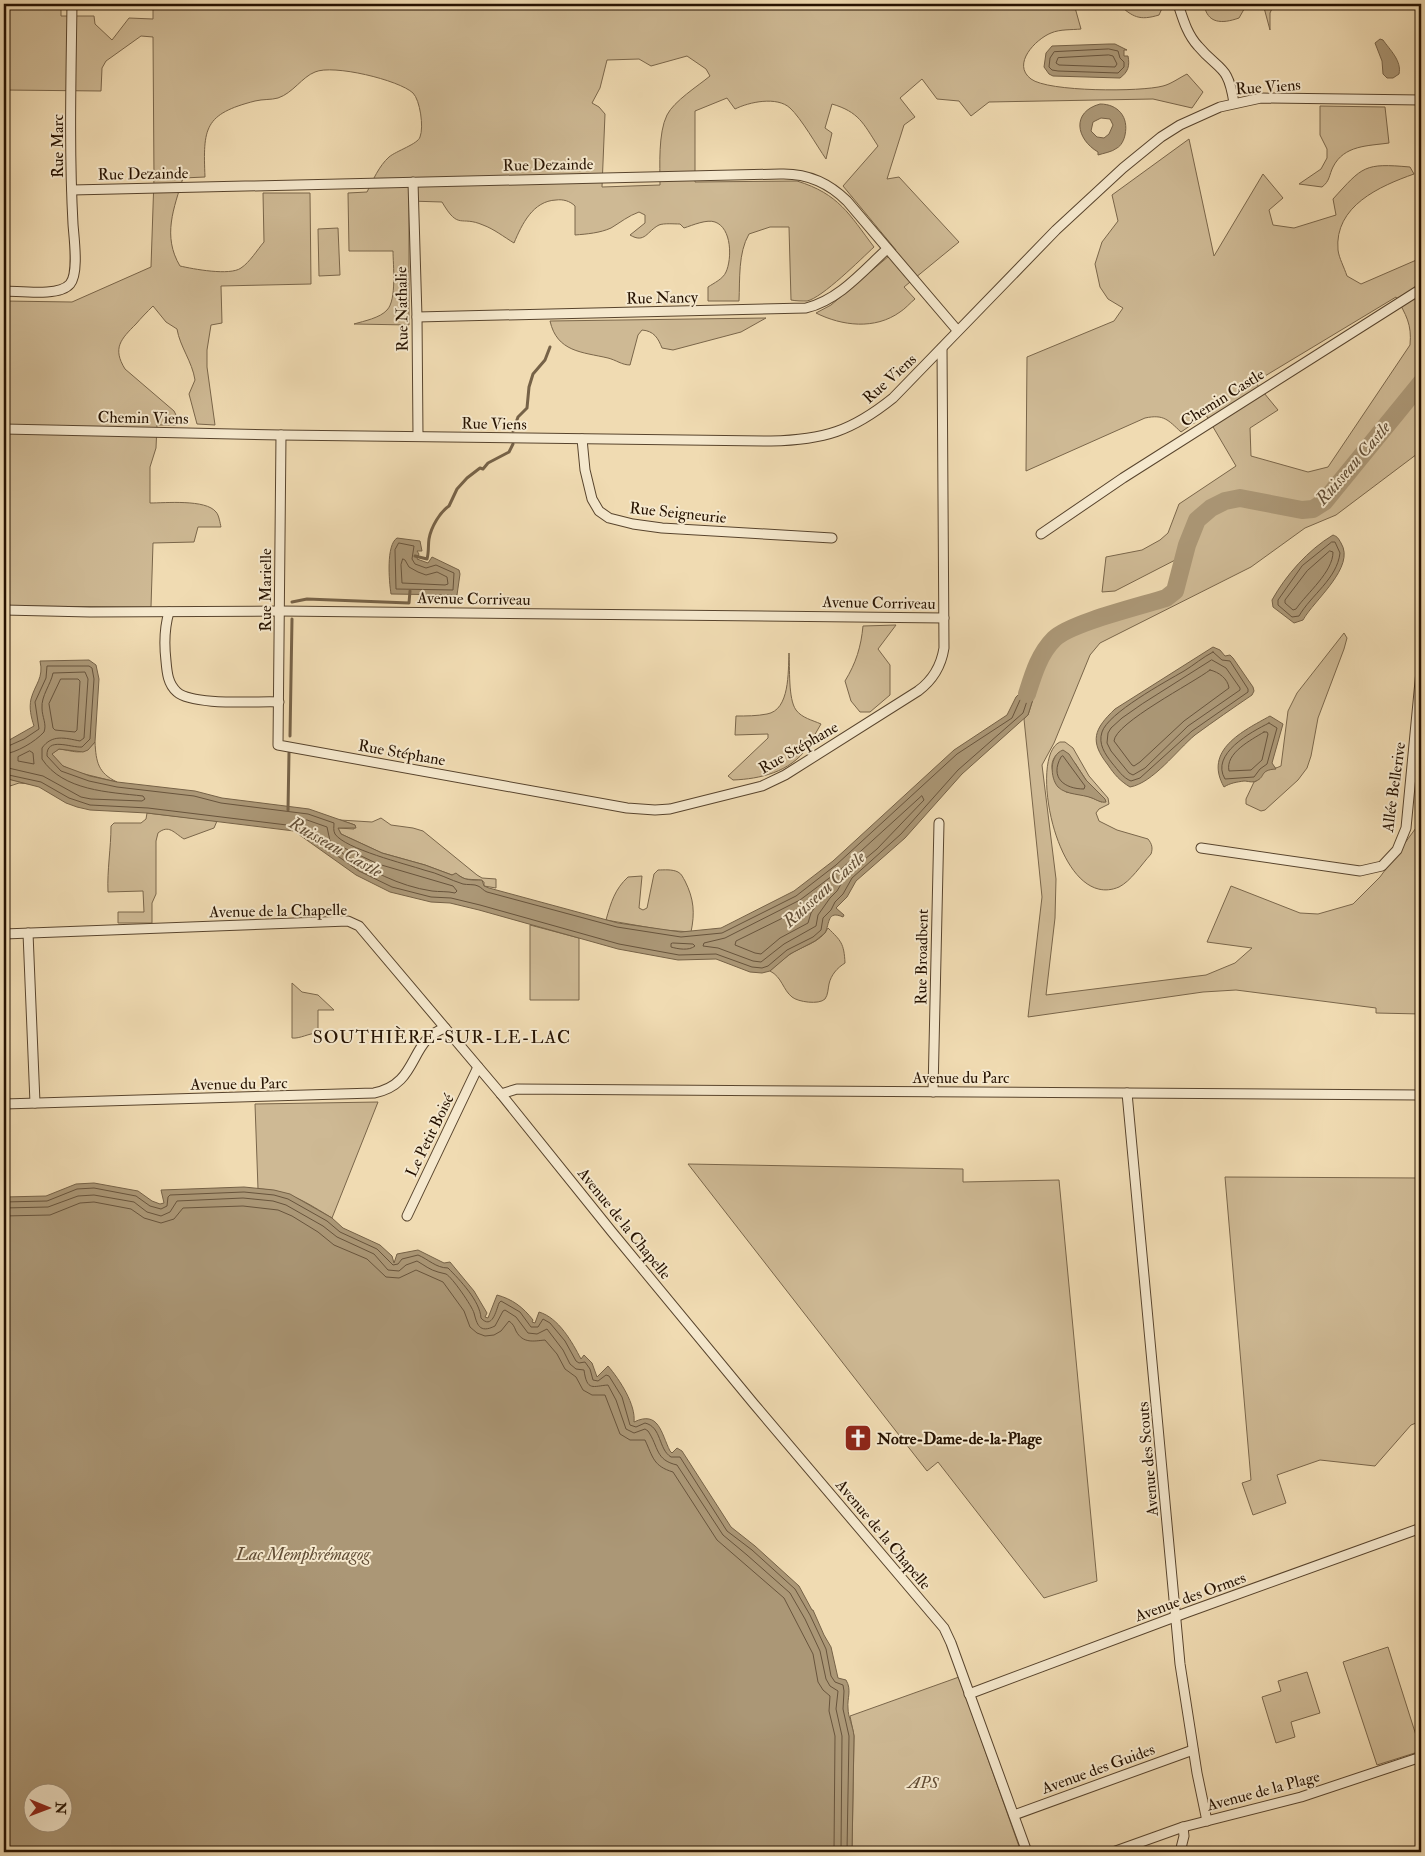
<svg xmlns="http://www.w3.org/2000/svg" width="1425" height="1856" viewBox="0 0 1425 1856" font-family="'IM FELL Double Pica',serif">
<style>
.green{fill:#ceb994;stroke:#7a664a;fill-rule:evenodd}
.water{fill:#ab9776;stroke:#766247;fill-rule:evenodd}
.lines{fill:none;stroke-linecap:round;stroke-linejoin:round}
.shore{stroke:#68543c;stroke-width:1}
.stream{stroke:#766247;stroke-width:3}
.river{stroke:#ab9776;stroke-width:18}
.street-casing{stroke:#58442d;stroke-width:11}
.street{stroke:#f5e8cd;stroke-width:9}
.labels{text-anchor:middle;stroke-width:4;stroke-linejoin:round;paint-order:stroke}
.street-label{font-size:16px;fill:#261201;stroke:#f5e8cd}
.poi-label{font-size:16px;font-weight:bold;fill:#261201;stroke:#f5e8cd;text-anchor:start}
.park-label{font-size:16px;font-style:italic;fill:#614c34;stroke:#f5e8cd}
.water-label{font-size:18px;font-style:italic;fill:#624e36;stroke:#f5e8cd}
.neighbourhood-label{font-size:18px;letter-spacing:1px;fill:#261201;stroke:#f5e8cd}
</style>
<rect width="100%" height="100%" fill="#f0dbb2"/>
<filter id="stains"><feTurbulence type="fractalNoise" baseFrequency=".004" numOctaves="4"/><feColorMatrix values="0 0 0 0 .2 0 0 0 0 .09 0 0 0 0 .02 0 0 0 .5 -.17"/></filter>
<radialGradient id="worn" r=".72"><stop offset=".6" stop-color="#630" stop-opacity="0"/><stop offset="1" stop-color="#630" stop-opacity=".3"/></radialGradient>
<!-- green -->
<g class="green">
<path d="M4,4H61V16H94L95,24L112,40L129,18L153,19V4H1074L1081,29C1072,30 1060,29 1051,33C1036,39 1011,64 1031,79C1048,92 1141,92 1163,86C1171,84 1179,78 1187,74L1203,92L1192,108L1153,99L989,102L971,116L959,101L937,99L922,79L900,98L915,117L904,125L887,179L899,177L959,242L904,287L915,299C910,303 905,309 900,312C875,330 842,326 816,313L831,305L896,250L843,186L878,146C863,123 859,112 832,104L825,128L832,133L826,159C817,146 801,118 790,108C777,96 749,102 735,109L727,98L695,111V182L797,181C839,194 849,214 874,247C861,259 822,298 807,301C802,301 796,301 791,300L789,227H770L749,234C738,253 740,279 739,301H708V287C714,283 723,279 726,272C732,259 732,228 715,222C707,219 693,225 684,228L680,224C674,224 664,223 659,225C647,231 645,244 630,235L645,223V215L639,212C628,216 621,222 611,228C600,233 587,234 575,235V206C570,201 563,199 556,200C533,201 522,224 514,243C504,237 494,229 483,225C460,215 459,231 442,202L409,201V325L354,324C364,321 380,318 387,310C397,300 393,264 393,251H349L348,193L367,192C373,180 379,166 389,157C396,151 418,144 420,137C424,127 420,100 413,93C399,80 333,64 315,72C302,77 293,93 278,98C271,100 263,99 255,101C204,114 203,128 205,177L183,178C174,208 162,236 180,266C193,269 230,276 241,268C250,262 257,250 264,242L263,193H310L311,284L221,286L222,323L211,325L207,350V367L215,425L197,424L189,394L195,380C192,361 180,347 177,329L166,322L153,306C147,312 141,318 136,324C121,339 112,348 125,369L174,411L176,415V425H157L156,448L150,467V503C165,503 206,499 216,512C219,515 220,523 221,527H198L194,542L153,543L151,607L4,606V301L72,302L151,267L154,178L153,37L141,36L106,61L102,68L101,91L4,90ZM687,56L706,69L710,76C698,86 674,101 667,115C658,133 660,166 660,185L602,187L605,114L599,107L592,103L600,88L607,60L639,59L651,66Z"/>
<path d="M1118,4H1164L1159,15C1139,21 1133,17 1118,4Z"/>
<path d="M1204,4H1247L1239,18C1222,24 1207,24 1204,4Z"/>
<polygon points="1263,4 1274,4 1270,13 1270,30"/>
<path d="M1320,106L1385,107L1389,143C1368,146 1344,145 1333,167C1329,175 1330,181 1322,187L1299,184L1321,169L1327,158V149L1320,135Z"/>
<path d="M1189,139L1214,256L1263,174L1283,198L1269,210L1273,225L1294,228L1336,215L1333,199C1363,166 1364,163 1410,167L1414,174C1380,186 1334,206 1338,250C1339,258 1344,267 1347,276L1361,284L1421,258V451L1336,515L1305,528L1251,567L1100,643L1090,655L1054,743L1042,765L1056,879L1055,918L1046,995L1206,975L1235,963L1252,948L1207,942L1231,886L1300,913L1318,914L1353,904L1380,877L1421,821V1014L1376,1013V1008L1236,990L1203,992L1028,1017L1042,897L1024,719L1028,715L1039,680L1034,673C1038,662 1045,648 1053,640C1069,623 1142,606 1166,598L1175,591L1183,556L1115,591L1102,592L1106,557L1142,550L1160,540L1168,533L1179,504L1236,466L1206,415L1181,432C1168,420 1164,414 1145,418L1026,471L1027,357L1114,321L1123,308L1108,299L1100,287L1095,264L1102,242L1118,221L1112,195ZM1396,297C1406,315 1412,324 1410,345L1328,467L1308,472L1251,456L1250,428L1278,410L1255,382Z"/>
<polygon points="338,228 340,275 319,276 318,229"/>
<path d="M766,318L741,332L673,350L662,348C658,338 654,331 642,330L638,335L630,365C622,365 616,360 608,358C582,352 557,352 550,321Z"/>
<path d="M896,625L878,649L890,665V695L870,712H860L851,701L845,681C856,663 861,647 863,626Z"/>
<path d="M1344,633L1347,638L1344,649L1318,718L1311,756L1307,768L1298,780L1265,810L1261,811L1246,804V799L1254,782C1260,780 1260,775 1265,771C1270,768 1276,769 1281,766L1288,711L1297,693Z"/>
<path d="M789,653C790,668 788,699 796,710C802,718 812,720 821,724C816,732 812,740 807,748C790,772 760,779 733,780L728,776L768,738V734L735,735L736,716C746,716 757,716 767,714C790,710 788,672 789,653Z"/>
<path d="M95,742C96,762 98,773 117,782L76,772L63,766L51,754L59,749C76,751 82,757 95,742Z"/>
<path d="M1060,742H1065L1073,748L1089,776L1108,798L1109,804L1099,809L1096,813L1099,821L1117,830L1148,839C1152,844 1153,848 1151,854C1141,865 1131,881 1119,887C1058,913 1027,756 1060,742ZM1059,752L1075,763L1086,780L1105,799L1102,802L1085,795L1066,792C1056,779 1044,766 1059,752Z"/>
<polygon points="4,778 31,784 19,783 4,788"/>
<path d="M147,813L217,821L214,828L184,839C174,833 169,824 158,833L156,841V894L152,903V923H118V912H144L143,891L108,892C107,870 111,848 111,826L114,823H141L146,819Z"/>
<polygon points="381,818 391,825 413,828 423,831 477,875 482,878 496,879 496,888 484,886 484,882 480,880 465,879 458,875 452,875 425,865 382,853 341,834 338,828 354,829 355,825 340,820 372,822"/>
<path d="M658,870C664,870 672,869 678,872C682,874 683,878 685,881C694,899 695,913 691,932L663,930L606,920C611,902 615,889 628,877L642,876L639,908L643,910L647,908L654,874Z"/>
<polygon points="530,925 579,938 579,1000 530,1000"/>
<path d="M828,928C841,941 844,943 845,963C837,968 831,975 829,984C828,989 828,995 825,999C819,1005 798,1002 792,997C783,990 782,977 770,971C776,965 782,960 789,955C801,946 821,943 828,928Z"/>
<path d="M292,983L302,992L318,995L334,1010H318V1033C309,1033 300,1039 292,1038Z"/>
<path d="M378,1102L332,1218C307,1203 289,1190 258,1189L255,1104Z"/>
<polygon points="688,1164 963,1169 963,1182 1059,1180 1097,1581 1044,1598 938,1462 927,1471"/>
<polygon points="1225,1177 1421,1178 1421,1421 1411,1425 1375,1466 1320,1460 1277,1475 1286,1503 1253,1515 1242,1483 1251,1480"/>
<polygon points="1388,1647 1421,1751 1377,1765 1343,1662"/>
<polygon points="1307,1672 1320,1713 1291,1722 1295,1737 1276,1743 1262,1697 1281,1691 1278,1681"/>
<polygon points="959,1677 1021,1852 852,1852 854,1736 850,1716"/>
</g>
<!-- water -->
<g class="water">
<path d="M1380,39L1383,40C1390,50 1402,61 1399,74L1393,78H1387L1383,74L1382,61L1375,43Z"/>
<path d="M1109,44H1115L1127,50H1124V56H1128C1130,66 1128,72 1120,78L1053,76L1049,74L1044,67L1046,53L1052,46Z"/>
<path d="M1100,104C1118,104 1129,117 1125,135C1124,140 1121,146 1117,148C1112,152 1104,153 1098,155V152C1076,139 1071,112 1100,104ZM1101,118L1110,119L1113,125L1109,134L1104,138L1097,137L1091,131L1093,122Z"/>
<path d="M1333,535C1338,537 1338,538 1341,543C1356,567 1314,600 1303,620L1294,623L1273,607L1272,600C1286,575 1308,550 1333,535Z"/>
<path d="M397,538L420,541L422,551H417L419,554L417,559L428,563L432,557L459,570L460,574L457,595L391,594C389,581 386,545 397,538Z"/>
<path d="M1213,647L1220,650L1225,656L1230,655L1233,658L1253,687L1254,691L1252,695C1233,708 1214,721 1195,735C1177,750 1153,783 1130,787C1120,781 1114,774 1108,765C1089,741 1094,729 1115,709Z"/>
<path d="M89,660L96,665L99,679L95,742L88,750L83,752L59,749L52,754L63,766L90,776L117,782L195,791L222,798L309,809L355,825L356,828H338L341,834L382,853L425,865L452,875L456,873C464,881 472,880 482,880L484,886L489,888L618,923L681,932L721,928L794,891L833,861L954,750L1007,715L1016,697L1022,691L1026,675L1034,673L1039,680L1028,715L962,774L905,838L856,881L847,897L836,908L844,915L843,917C827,910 830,923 825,933L815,941L790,954L770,971L762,973L750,972L716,959L678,960L618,949L479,910L450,903L431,902L390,892L356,875L294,831L147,813L90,810L77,807L66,803L39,787L4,778V743L34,726C31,717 29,708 31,699C35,684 44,678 40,661Z"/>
<path d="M1270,716L1283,724L1272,763L1276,769C1259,770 1266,777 1256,781C1252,783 1248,781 1244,781C1237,782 1230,783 1224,787C1203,750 1243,731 1270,716Z"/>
<path d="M1063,750L1069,754L1086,780L1105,799L1106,802C1101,803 1097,800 1092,798C1082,794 1066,795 1058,787C1050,778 1049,755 1063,750Z"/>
<path d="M94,1183L138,1191L152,1201L160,1204L164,1203L161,1190L244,1187L274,1190L290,1194L332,1218L343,1228L380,1245L392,1256L394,1263L397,1254L418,1250L444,1263L450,1262L474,1291L487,1313L485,1317L488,1318L497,1295C512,1299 523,1307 533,1320L532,1322L535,1323L539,1312C559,1318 572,1342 581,1359L584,1355L592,1363L597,1377L608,1366C620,1380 636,1405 634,1422C659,1410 661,1433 670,1451L672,1453L677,1448L682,1451L731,1527L755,1546L799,1586L812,1610H813L824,1635L831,1647L838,1678L846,1680C852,1690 847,1698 848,1708C848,1717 853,1726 854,1736L852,1852H4V1197L46,1196L76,1184ZM32,1794H62V1824H32Z"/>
</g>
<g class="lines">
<!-- shore -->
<g class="shore">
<polygon points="1109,49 1118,51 1120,58 1124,62 1124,67 1118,73 1058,71 1052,70 1049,67 1050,58 1054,52"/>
<polygon points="1109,55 1113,56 1117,64 1115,67 1059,65 1056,63 1058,58"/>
<path d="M1332,542H1335L1340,553C1337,579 1311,595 1299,616L1292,617L1278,605V600L1302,566Z"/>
<polygon points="399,543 414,546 412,559 415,564 426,568 436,565 454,573 453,590 396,589 395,550"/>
<path d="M1330,551L1333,552C1333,572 1307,593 1296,609L1293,610L1285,603V600L1307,571Z"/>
<polygon points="403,559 405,560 409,567 418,572 426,575 437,572 447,577 448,584 445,585 402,583 401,565"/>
<path d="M1213,652L1222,660L1230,661L1248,689V692L1192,731L1140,778L1131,781C1123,778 1118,770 1112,763C1105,754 1098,744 1102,732C1108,713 1165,682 1184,671C1194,665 1203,657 1213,652Z"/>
<polygon points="1212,660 1226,668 1240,688 1240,690 1188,726 1145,768 1133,775 1129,773 1111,751 1107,743 1108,733 1111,728 1122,718 1142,704"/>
<path d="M1210,670C1219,672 1228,679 1229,688L1184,721L1140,762L1134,766L1132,765L1114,741C1115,723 1193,683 1210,670Z"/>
<polygon points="61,679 78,679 80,681 77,730 75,732 55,730 53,728 49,704"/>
<path d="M1269,723L1277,728L1267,764L1260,769L1254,777L1225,779C1210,754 1251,732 1269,723Z"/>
<path d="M1264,732H1267L1268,734L1262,760L1251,770L1229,771C1225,753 1251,740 1264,732Z"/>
<path d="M4,748L24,739L39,729L35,702L46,678L47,666H89L92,668L94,679L90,739L82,747C71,748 46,736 47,756L61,771L89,781L117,787L194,796L221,803L308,814L334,823C334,827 333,830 335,834C345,849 406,864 424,870C438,873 450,880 463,884C467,885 475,884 478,886C481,887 484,891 487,892L617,927L681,937L722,933L796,896L836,865L957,754L1012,718L1020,700L1025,695L1028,698L1023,713L958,770L901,834L852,878L843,894L835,902L831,910L823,918L821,930L813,937L787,950L768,966L762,968L752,967L716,954L679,955L619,944L480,905L451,898L431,897L392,887L359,871L295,826L148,808L90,805L69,798L41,782L4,774"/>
<polygon points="30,751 33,753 34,764 18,761 18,757"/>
<path d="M4,754C16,753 35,742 44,732C47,724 42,717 42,708C41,696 51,684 53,673L85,672L88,679L84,738L80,741C65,738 52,734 42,748V759C63,791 109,792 143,796L145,799L142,801L91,799L81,797L43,776L4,767"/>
<path d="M1063,756L1085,786L1084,789C1065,789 1049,778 1061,757Z"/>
<polygon points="922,796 924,800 877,849 847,874 837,891 830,898 818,915 816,926 784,944 761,962 753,961 718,948 703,946 704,943 725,938 800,900 840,870"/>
<polygon points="307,820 327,827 330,841 327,842 305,825 304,822"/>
<path d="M342,847L378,864L453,886L457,891L455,893C447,891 439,892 432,891C398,886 370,870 342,853L340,850Z"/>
<polygon points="816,898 819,898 819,901 811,913 808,923 780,938 761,954 755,953 735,945 736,941 797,911"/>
<path d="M673,943L693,944L695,946C689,951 678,949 671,947V944Z"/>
<path d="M4,1202L47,1201L77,1189L94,1188L136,1196L150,1206L161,1209L167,1206L168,1197L170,1195L244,1192L274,1195L288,1199L327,1221L340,1232L377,1249L393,1265L398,1264L402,1259L418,1255C428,1259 436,1268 448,1268C460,1280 480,1301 481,1318C492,1330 496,1311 499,1303L501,1301L520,1312L531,1327H538L543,1319L550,1323L565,1341L576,1361L579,1363L585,1362L590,1369L593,1380L598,1381L606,1375L609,1376L622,1397L630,1425L636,1427L645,1423C662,1427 658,1449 671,1457H680L727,1531L752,1550L795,1589L810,1615L826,1649L831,1676L835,1682L843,1685L844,1691L843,1709L849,1736L847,1852"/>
<path d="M4,1208L48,1207L78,1196L94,1195L134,1202L147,1212L161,1216L170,1212L177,1201L243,1198L273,1201L286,1205L323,1226L337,1237L374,1254L388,1270L399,1271L406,1265L417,1261C424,1265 430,1270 438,1272C441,1273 443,1273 446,1274C452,1277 472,1306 474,1313C477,1324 479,1334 495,1326L503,1311L505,1310L516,1317L528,1333L537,1334L547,1329L563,1350L570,1364L576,1369L584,1370C587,1392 593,1386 608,1385L616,1400L626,1429L634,1433L645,1429L648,1431C659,1447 655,1460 677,1465L723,1535L747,1555L790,1593L805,1619L820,1651L826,1679L830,1686L838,1691L836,1709L842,1736L841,1852"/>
<path d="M4,1216L50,1215L80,1203L94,1202L131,1209L144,1218L161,1223L174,1219L183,1208L243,1206L278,1210L292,1216L318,1232L334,1245L367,1259L386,1277L399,1278L416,1270L443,1282L464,1311L470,1327L477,1333L485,1336L494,1335L501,1331L509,1321C513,1324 514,1326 516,1331C523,1344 534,1341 545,1340L557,1354L565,1369L576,1377L583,1390L592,1395H605L620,1434L630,1440H645C653,1457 653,1466 673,1472L717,1540L784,1598L813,1654L818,1682L823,1690L830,1696L829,1711L835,1736L834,1852"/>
</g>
<!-- stream -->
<g class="stream">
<polyline points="513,431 518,417 527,408 529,387 533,374 545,360 550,347"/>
<path d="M415,556L427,559C429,552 428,545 429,539C431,527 440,512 449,506L457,489L467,478L480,468L483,469L488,463L509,452L513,444"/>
<polyline points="292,602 307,599 409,603 410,591"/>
<polyline points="290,736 292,619"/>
<polyline points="288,810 289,753"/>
</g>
<!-- river -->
<path class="river" d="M1027,694C1033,675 1039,654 1054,639C1070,623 1141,606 1166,598L1175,591L1187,545L1197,520L1211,508L1225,501L1240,498L1302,510L1313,509L1324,502L1421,383"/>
<!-- street casing -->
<g class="street-casing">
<g id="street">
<path d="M1178,4C1183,19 1187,34 1198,46C1220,72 1228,64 1234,103"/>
<polyline points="413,182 417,317 418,436"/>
<path d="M72,190L780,174C807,173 828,182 847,201L957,330"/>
<path d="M4,291C20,291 59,297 70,284C79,273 74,239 73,224C69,151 71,77 72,4"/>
<path d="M417,317L806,308C839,300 863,271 887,249"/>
<path d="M4,429L281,435L771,441C824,440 852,431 893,398L1056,230L1123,168L1161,137L1180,125L1220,107L1261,98L1421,100"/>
<path d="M281,435L278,745L627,808L655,810L670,809L762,786L785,775L918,691C933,680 941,667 944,648L942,348"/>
<polyline points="582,439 585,470 592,499 599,511 609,518 633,524 662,528 832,538"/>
<polyline points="1041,534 1123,478 1421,289"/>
<polyline points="4,610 90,612 280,611 944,618"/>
<path d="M169,612C164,629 164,644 166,661C167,673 168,684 177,692C193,706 257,701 279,702"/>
<polyline points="1201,848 1360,871 1382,866 1397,850 1406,828 1421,671"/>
<polyline points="28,933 35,1103"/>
<polyline points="4,934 348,921 359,926 501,1094 612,1232 754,1404 944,1628 951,1643 1027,1852"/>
<polyline points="933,1092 939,823"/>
<polyline points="1127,1093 1180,1664 1197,1773 1207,1821"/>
<polyline points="501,1094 517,1089 1421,1095"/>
<path d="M4,1104L374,1093C420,1084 408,1040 445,1028"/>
<polyline points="407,1216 478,1067"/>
<polyline points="969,1694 1188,1612 1421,1528"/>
<polyline points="1014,1815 1193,1750"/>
<polyline points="1113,1852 1183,1827 1301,1797 1421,1757"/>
<polyline points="1180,1852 1184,1836 1183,1827"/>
</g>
</g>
<!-- street -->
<use href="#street" class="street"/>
</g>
<!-- icons -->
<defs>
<g id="church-square" transform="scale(1.4375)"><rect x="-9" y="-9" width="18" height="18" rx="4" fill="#8f2418" stroke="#f5e8cd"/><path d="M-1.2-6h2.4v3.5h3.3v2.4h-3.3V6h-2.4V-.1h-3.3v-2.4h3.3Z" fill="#fff"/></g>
</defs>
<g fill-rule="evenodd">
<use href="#church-square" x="858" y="1438"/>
</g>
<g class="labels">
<!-- street labels -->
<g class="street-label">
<text transform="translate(1268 86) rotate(-4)" y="6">Rue Viens</text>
<text transform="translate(57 146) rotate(-90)" y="6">Rue Marc</text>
<text transform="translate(548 164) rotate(-1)" y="6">Rue Dezainde</text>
<text transform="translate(143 173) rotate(-1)" y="6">Rue Dezainde</text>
<text transform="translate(662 297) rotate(-1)" y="6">Rue Nancy</text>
<text transform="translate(401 309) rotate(-91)" y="6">Rue Nathalie</text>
<text transform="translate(889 378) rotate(-42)" y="6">Rue Viens</text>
<text transform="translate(1222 397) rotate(-32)" y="6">Chemin Castle</text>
<text transform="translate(143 417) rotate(1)" y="6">Chemin Viens</text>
<text transform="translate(494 423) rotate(1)" y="6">Rue Viens</text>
<text transform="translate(678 512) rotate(6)" y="6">Rue Seigneurie</text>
<text transform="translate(265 590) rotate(-90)" y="6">Rue Marielle</text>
<text transform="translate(474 598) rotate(1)" y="6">Avenue Corriveau</text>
<text transform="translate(879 602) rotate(1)" y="6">Avenue Corriveau</text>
<text transform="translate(798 747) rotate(-30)" y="6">Rue Stéphane</text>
<text transform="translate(402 752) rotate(10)" y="6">Rue Stéphane</text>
<text transform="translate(1393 787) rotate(-82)" y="6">Allée Bellerive</text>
<text transform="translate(278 910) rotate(-1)" y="6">Avenue de la Chapelle</text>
<text transform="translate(921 957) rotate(-89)" y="6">Rue Broadbent</text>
<text x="961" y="1083">Avenue du Parc</text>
<text transform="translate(239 1083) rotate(-1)" y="6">Avenue du Parc</text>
<text transform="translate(429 1135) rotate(-64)" y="6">Le Petit Boisé</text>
<text transform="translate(625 1223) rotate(51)" y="6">Avenue de la Chapelle</text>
<text transform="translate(1147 1459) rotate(-95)" y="6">Avenue des Scouts</text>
<text transform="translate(884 1534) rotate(50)" y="6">Avenue de la Chapelle</text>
<text transform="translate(1190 1596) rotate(-20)" y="6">Avenue des Ormes</text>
<text transform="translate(1098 1768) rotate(-20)" y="6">Avenue des Guides</text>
<text transform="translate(1263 1790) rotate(-15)" y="6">Avenue de la Plage</text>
</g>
<!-- poi labels -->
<g class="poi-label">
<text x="877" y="1444">Notre-Dame-de-la-Plage</text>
</g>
<!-- park labels -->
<g class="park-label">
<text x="923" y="1788">APS</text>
</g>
<!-- water labels -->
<g class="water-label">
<text transform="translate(1353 463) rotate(-49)" y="6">Ruisseau Castle</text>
<text transform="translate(336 847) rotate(30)" y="6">Ruisseau Castle</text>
<text transform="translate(824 889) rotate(-42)" y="6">Ruisseau Castle</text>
<text x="303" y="1560">Lac Memphrémagog</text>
</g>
<!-- neighbourhood labels -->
<g class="neighbourhood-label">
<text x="442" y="1043">SOUTHIÈRE-SUR-LE-LAC</text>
</g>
</g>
<!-- margin -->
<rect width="1425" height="1856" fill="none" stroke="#f0dbb2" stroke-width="20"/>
<rect x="5" y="5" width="1415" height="1846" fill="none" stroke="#261201" stroke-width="2.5"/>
<rect x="10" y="10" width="1405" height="1836" fill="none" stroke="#261201"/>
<!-- north arrow -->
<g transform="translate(48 1808) rotate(91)"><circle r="24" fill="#f5e8cd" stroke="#a2927b"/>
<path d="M0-4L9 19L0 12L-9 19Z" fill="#8f2418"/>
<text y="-8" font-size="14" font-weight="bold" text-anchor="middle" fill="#261201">N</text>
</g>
<rect width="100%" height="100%" filter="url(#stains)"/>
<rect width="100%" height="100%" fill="url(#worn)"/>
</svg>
